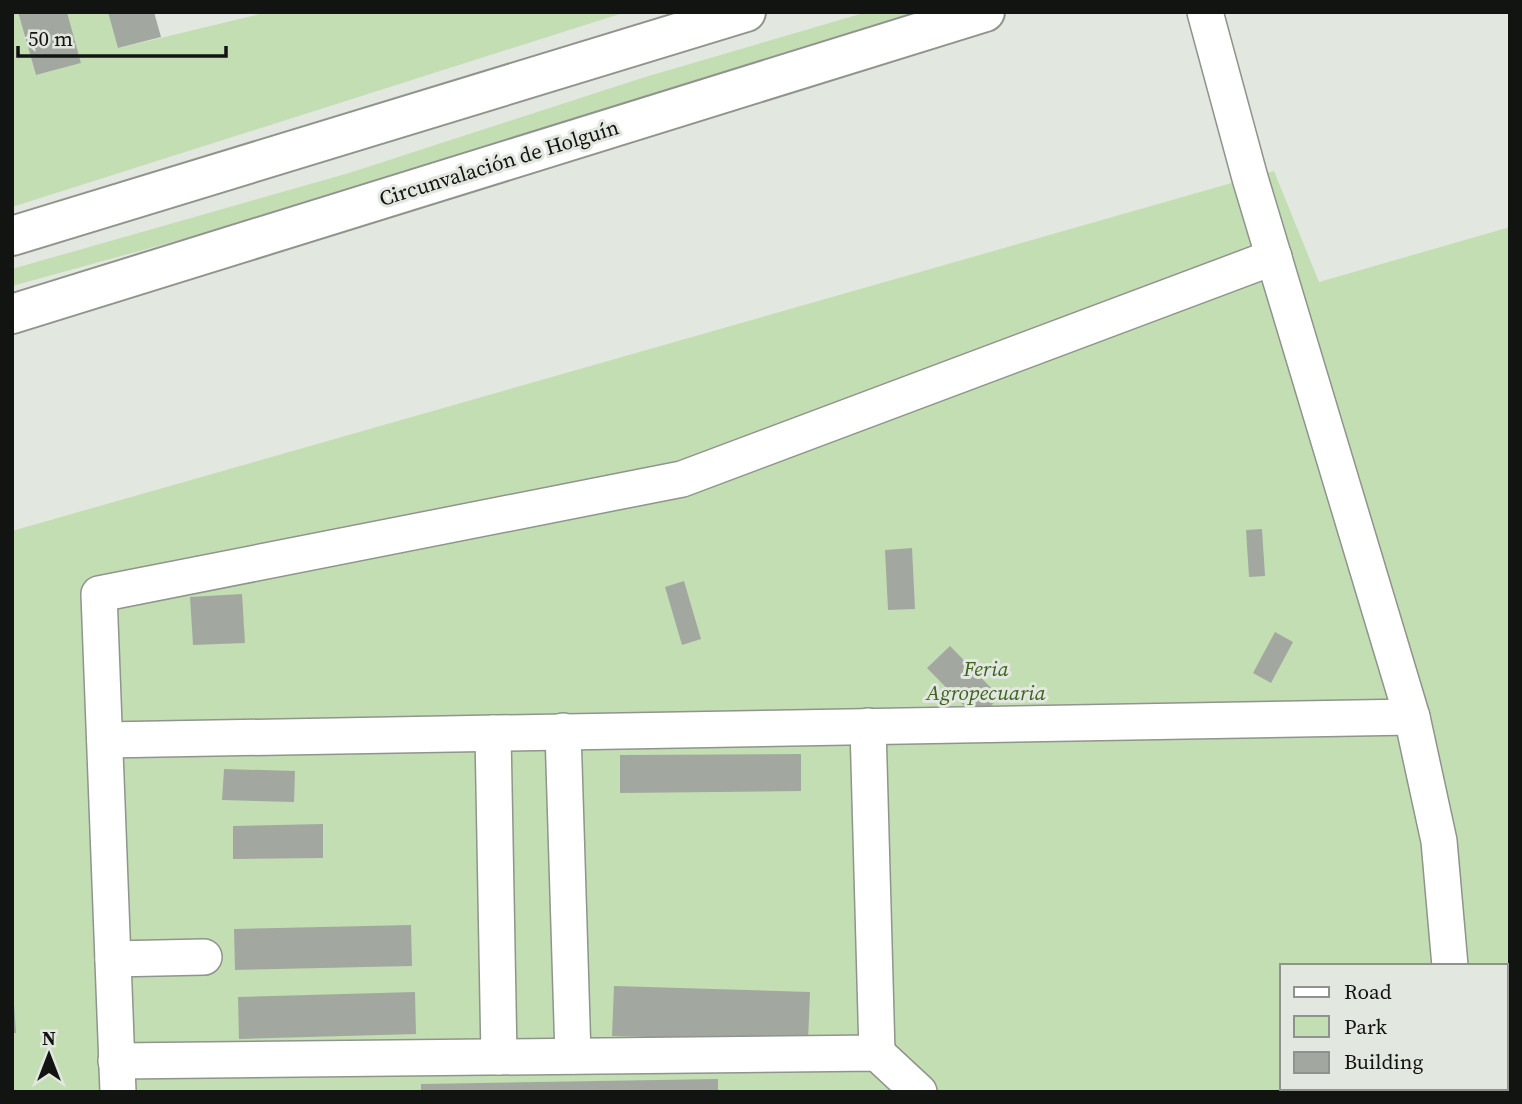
<svg xmlns="http://www.w3.org/2000/svg" width="1522" height="1104" viewBox="0 0 1522 1104" font-family="'Source Serif 4',serif">
<style>
.green{fill:#c4deb4;fill-rule:evenodd}
.building{fill:#a2a8a0}
.lines{fill:none;stroke-linecap:round;stroke-linejoin:round}
.minor-casing{stroke:#8f948c;stroke-width:38}
.highway-casing{stroke:#8f948c;stroke-width:42}
.minor{stroke:#fff;stroke-width:35}
.highway{stroke:#fff;stroke-width:38}
.labels{text-anchor:middle;stroke-width:6;stroke-linejoin:round;paint-order:stroke}
.street-label{font-size:21px;fill:#121411;stroke:#e2e7df}
.park-label{font-size:21px;font-style:italic;fill:#3c631f;stroke:#e2e7df}
</style>
<rect width="100%" height="100%" fill="#e2e7df"/>
<!-- green -->
<g class="green">
<polygon points="12,12 18,12 36,75 81,63 67,12 108,12 119,48 268,12 626,12 12,207"/>
<polygon points="867,12 924,12 274,214 12,286 12,269 349,173 642,78"/>
<path d="M1274,171L1319,282L1510,227V1092H12V531ZM1282,966H1506V1088H1282Z"/>
</g>
<!-- building -->
<g class="building">
<polygon points="18,12 67,12 81,63 36,75"/>
<polygon points="108,12 154,12 161,37 118,48"/>
<polygon points="1262,529 1265,576 1249,577 1246,530"/>
<polygon points="912,548 915,609 888,610 885,550"/>
<polygon points="684,581 701,639 682,645 665,587"/>
<polygon points="242,594 245,643 193,645 190,597"/>
<polygon points="1275,632 1293,642 1271,683 1253,673"/>
<polygon points="950,646 1000,697 977,719 927,668"/>
<polygon points="801,754 801,791 620,793 620,755"/>
<polygon points="224,769 295,771 294,802 222,800"/>
<polygon points="323,824 323,858 233,859 233,826"/>
<polygon points="411,925 412,966 235,970 234,929"/>
<polygon points="614,986 810,992 808,1041 612,1036"/>
<polygon points="415,992 416,1034 239,1039 238,997"/>
<polygon points="12,1004 14,1004 16,1033 12,1033"/>
<polygon points="718,1079 718,1092 421,1092 421,1084"/>
</g>
<g class="lines">
<!-- minor casing -->
<g class="minor-casing">
<g id="minor">
<polyline points="1205,12 1250,178 1412,717 1439,841 1450,966"/>
<polyline points="868,726 877,1053"/>
<polyline points="563,731 573,1056"/>
<polyline points="493,733 499,1057"/>
<polyline points="105,740 1412,717"/>
<polyline points="113,959 204,957"/>
<polyline points="116,1061 877,1053 919,1092"/>
<polyline points="118,1092 99,594 682,479 1274,257"/>
<polyline points="1450,1092 1450,1088"/>
</g>
</g>
<!-- highway casing -->
<g class="highway-casing">
<g id="highway">
<polyline points="12,236 746,12"/>
<polyline points="12,314 985,12"/>
</g>
</g>
<!-- minor -->
<use href="#minor" class="minor"/>
<!-- highway -->
<use href="#highway" class="highway"/>
</g>
<g class="labels">
<!-- street labels -->
<g class="street-label">
<text transform="translate(499 163) rotate(-17)" y="7">Circunvalación de Holguín</text>
</g>
<!-- park labels -->
<g class="park-label">
<text x="986" y="676">Feria<tspan x="986" dy="24">Agropecuaria</tspan></text>
</g>
</g>
<!-- border -->
<rect width="1522" height="1104" fill="none" stroke="#121411" stroke-width="28"/>
<!-- legend -->
<rect x="1280" y="964" width="228" height="126" fill="#e2e7df" stroke="#8f938d" stroke-width="2"/>
<rect x="1294" y="987" width="35" height="10" fill="#ffffff" stroke="#8f938d" stroke-width="2"/>
<text x="1344" y="999" font-size="21" fill="#121411">Road</text>
<rect x="1294" y="1016" width="35" height="21" fill="#c4deb4" stroke="#8f938d" stroke-width="2"/>
<text x="1344" y="1034" font-size="21" fill="#121411">Park</text>
<rect x="1294" y="1052" width="35" height="21" fill="#a2a8a0" stroke="#8f938d" stroke-width="2"/>
<text x="1344" y="1069" font-size="21" fill="#121411">Building</text>
<!-- north arrow -->
<g transform="translate(49 1055)" stroke="#e2e7df" stroke-width="5" paint-order="stroke">
<path d="M0-5L12 26L0 18L-12 26Z" fill="#121411"/>
<text y="-10" font-size="19" font-weight="bold" text-anchor="middle" fill="#121411">N</text>
</g>
<!-- scale -->
<path d="M18 46v10h208v-10" fill="none" stroke="#121411" stroke-width="3.5"/>
<text x="28" y="46" font-size="21" fill="#121411" stroke="#e2e7df" stroke-width="5" paint-order="stroke">50 m</text>
</svg>
